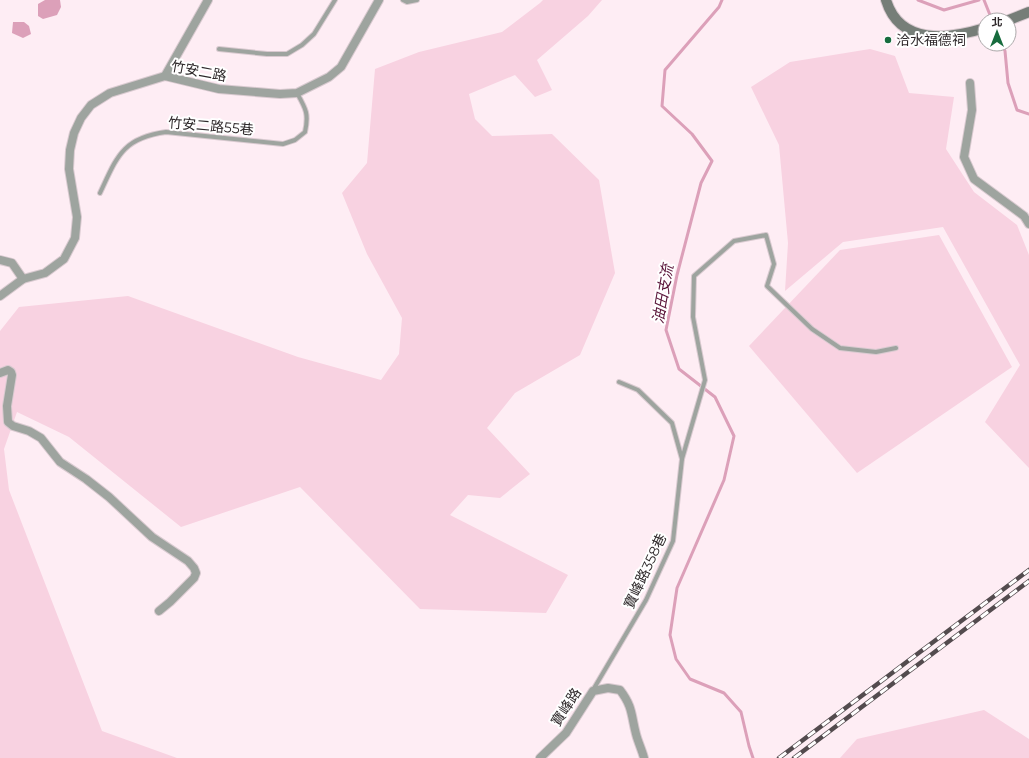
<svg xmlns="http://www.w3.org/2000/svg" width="1029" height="758" viewBox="0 0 1029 758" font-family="Montserrat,'Noto Sans TC',sans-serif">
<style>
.green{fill:#f8d2e1}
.water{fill:#dca0b9}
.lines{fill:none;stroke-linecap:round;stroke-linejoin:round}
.stream{stroke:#dca0b9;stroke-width:3}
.lane-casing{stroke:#d9cad0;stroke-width:6}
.street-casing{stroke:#d9cad0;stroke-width:10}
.secondary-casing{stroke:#d9cad0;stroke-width:12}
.lane{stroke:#9ea49f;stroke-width:4}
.street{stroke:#9ea49f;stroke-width:8}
.secondary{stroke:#767e78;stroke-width:10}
.rail-casing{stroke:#534b4e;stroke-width:4.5}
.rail{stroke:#fff;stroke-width:3;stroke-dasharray:9;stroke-linecap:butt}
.poi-dot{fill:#176c3e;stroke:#fff;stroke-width:1.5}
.labels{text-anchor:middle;stroke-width:4;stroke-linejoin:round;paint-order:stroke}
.poi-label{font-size:14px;fill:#2f292b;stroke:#fff;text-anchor:start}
.street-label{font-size:14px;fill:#2f292b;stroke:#fff}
.water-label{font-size:15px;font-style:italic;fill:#5a1439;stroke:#fff}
</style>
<rect width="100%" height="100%" fill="#feedf4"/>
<!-- green -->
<g class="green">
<polygon points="543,0 602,0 588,16 537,60 552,90 535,97 515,75 469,94 475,119 492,136 552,134 599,180 615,273 580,355 515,393 487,428 530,474 500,498 468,495 450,515 568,575 546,613 420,609 300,487 181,527 69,437 17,412 4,449 9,490 102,731 177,758 0,758 0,331 19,307 128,296 298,357 381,380 399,354 402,318 367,254 342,193 367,163 375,69 419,52 502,32 540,3"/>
<polygon points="870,49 895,56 909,93 954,97 946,149 974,192 1017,225 1029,255 1029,468 985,422 1020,365 943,227 843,242 785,291 788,243 779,145 751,87 790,62"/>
<polygon points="939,235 1012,367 857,473 749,346 840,250"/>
<polygon points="984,710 1029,739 1029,758 840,758 857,739"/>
</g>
<!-- water -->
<g class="water">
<polygon points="45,0 60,0 61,7 57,15 43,19 38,16 38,4"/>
<polygon points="13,22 24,22 29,26 31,34 23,38 12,33"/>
</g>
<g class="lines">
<!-- stream -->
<g class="stream">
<polyline points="722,0 719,7 665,70 662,106 692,134 712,161 701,183 677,275 666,330 679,369 715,397 734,436 724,480 677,588 670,635 676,659 690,679 724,693 741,712 749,746 753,758"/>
<polyline points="918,0 944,10 979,0"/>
<polyline points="984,0 992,20"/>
<polyline points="1002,44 1005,51 1008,83 1017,110 1029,114"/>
</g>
<!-- lane casing -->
<g class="lane-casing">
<g id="lane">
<polyline points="403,0 407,2 417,0"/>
<polyline points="219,49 267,54 287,54 302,45 314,34 335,0"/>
<path d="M100,193C117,157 122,138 166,132L283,144L295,140L305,132C309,114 306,109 297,93"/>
<polyline points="682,459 705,380 693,317 694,276 734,241 766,235 774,264 767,286 812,329 840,348 876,352 896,348"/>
<polyline points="593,690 646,600 673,541 682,459 672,423 638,390 619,382"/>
</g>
</g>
<!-- street casing -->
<g class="street-casing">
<g id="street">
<polyline points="165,76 208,0"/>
<polyline points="970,83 972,110 964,157 974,179 1024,216 1029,224"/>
<polyline points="0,260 12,263 23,279"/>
<polyline points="0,296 23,279 45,273 64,259 75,238 77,217 69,169 70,150 74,133 81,118 91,105 110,93 165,76 219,89 280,94 297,93 329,77 341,67 379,0"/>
<polyline points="0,373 8,370 11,372 12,375 7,406 8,422 13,426 29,431 41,438 60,462 86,479 109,497 152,537 188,561 194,568 196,573 194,578 170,602 159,611"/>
<path d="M540,758L566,733L593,691L608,688L620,690C633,707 631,715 636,734C638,742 642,750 644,758"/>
</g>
</g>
<!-- secondary casing -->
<g class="secondary-casing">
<g id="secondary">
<path d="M886,0C900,46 949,39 985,28"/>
<polyline points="1009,20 1029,12"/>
</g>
</g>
<!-- lane -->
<use href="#lane" class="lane"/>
<!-- street -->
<use href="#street" class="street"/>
<!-- secondary -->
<use href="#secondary" class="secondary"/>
<!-- rail casing -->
<g class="rail-casing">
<g id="rail">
<polyline points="779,758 1029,570"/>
<polyline points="794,758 1029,581"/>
</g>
</g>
<!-- rail -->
<use href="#rail" class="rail"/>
</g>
<!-- markers -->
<circle class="poi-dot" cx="888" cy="40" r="4"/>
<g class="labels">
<!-- poi labels -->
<g class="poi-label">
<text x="896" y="45">洽水福德祠</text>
</g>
<!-- street labels -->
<g class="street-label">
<text transform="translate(199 71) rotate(11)" y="5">竹安二路</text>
<text transform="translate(211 126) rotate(5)" y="5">竹安二路55巷</text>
<text transform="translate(645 571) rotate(-65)" y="5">寶峰路358巷</text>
<text transform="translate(566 707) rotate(-57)" y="5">寶峰路</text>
</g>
<!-- water labels -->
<g class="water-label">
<text transform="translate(663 294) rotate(-80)" y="5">油田支流</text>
</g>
</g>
<!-- north arrow -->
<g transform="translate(997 32)"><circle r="19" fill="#ffffff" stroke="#aca9aa"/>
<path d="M0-3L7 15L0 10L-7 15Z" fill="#176c3e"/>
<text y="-6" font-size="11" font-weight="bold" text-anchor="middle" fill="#2f292b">北</text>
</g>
</svg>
